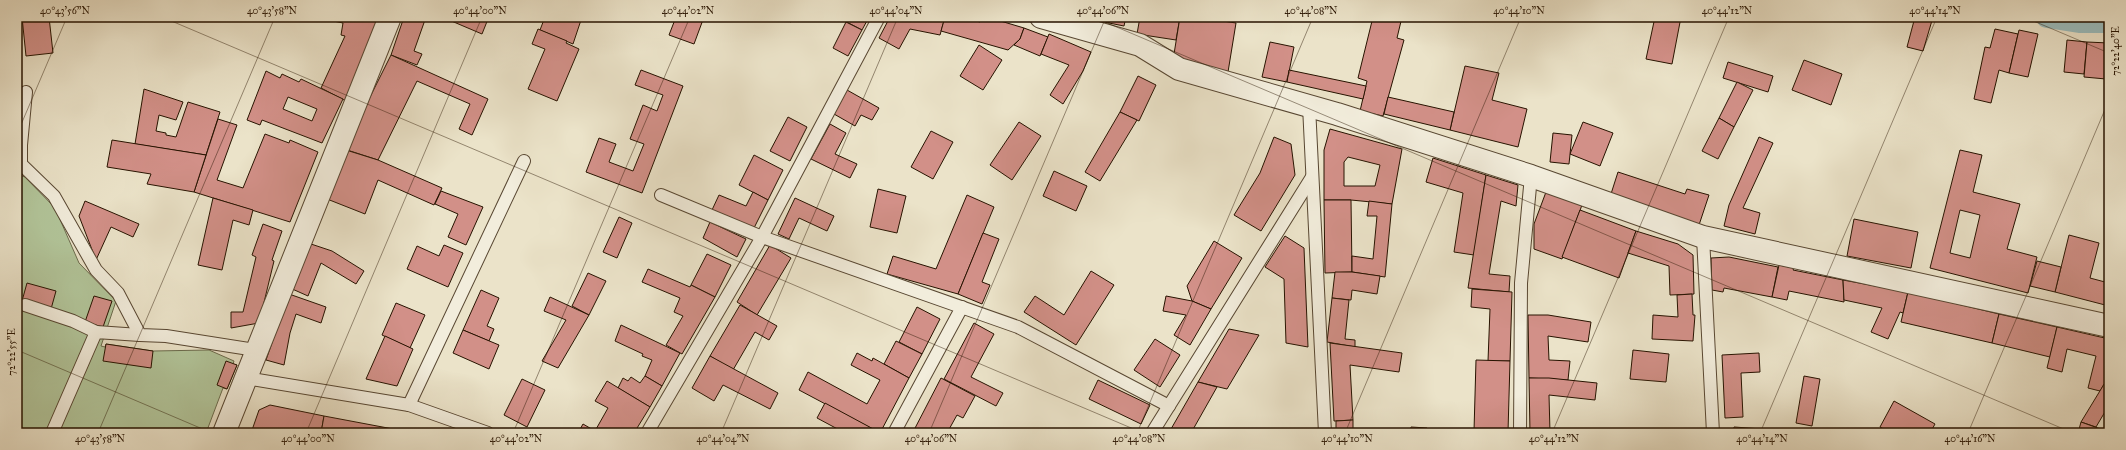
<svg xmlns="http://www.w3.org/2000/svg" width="2126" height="450" viewBox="0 0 2126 450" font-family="'IM FELL Great Primer',serif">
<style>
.green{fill:#b2c59a;stroke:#6c6c4d}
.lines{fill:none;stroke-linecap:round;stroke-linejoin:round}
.canal{stroke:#9bbdbe;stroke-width:22}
.building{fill:#d29088;stroke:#271300;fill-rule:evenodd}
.service-casing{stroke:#584732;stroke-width:14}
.minor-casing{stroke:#584732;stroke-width:24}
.tertiary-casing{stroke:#584732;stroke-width:24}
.service{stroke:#f2eddc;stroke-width:12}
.minor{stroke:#f2eddc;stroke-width:22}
.tertiary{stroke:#f2eddc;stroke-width:22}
.ticks{fill:none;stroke:#271300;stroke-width:1;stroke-opacity:0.45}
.neatline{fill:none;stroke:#271300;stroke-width:1.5}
.ticks-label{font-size:10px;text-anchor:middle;fill:#271300}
</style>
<rect width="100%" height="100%" fill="#ebe3c9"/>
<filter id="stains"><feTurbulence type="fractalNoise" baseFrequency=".005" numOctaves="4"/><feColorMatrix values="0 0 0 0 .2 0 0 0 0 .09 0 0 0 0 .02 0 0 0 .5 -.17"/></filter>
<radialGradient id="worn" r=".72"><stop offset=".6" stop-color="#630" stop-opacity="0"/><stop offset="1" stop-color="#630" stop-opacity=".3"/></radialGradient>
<!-- green -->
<polygon class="green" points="17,174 25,177 55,208 79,263 116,301 101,346 105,347 106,344 153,351 209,350 234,361 233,364 237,365 227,389 223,388 206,433 17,433"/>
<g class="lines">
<!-- canal -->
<polyline class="canal" points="2047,17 2079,22 2109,22"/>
</g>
<!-- building -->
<g class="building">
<polygon points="22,17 49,17 53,53 26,56"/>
<polygon points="367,17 382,24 346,101 321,88 345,36 341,35 343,23 314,17"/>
<polygon points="404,17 426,17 414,51 422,54 417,65 391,55"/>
<polygon points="442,17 482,17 488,19 482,34"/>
<polygon points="545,17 582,17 573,44 540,30"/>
<polygon points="676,17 704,17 694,44 669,35"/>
<polygon points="781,17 793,17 791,22"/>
<polygon points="837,17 869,17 862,30"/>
<polygon points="890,17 945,17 940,35 910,29 899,49 879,38"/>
<polygon points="945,17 961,17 980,22 981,17 987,17 1024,28 1020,39 1008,50 941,31"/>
<polygon points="1081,17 1110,17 1109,23"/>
<polygon points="1110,17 1126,17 1124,26 1109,23"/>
<polygon points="1140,17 1180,17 1176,40 1137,34"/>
<polygon points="1180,17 1197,17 1236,23 1228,72 1194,67 1174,54"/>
<polygon points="1373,17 1402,17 1397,38 1404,40 1383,116 1360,111 1367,81 1358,78"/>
<polygon points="1655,17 1681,17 1672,64 1646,59"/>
<polygon points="1915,17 1933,17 1923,51 1907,47"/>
<polygon points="846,22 862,30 848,56 833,48"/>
<polygon points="1024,28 1048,37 1040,56 1014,45 1020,39"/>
<polygon points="538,29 567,41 566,43 579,49 557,101 528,89 545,49 532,44"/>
<polygon points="1995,29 2018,34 2009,73 1999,70 1991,103 1974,99 1985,47 1990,48"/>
<polygon points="2019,30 2038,34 2028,77 2009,73"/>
<polygon points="1049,34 1091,52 1083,71 1063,104 1050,95 1069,65 1041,54"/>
<polygon points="2067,40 2087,42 2084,74 2064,72"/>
<polygon points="1270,42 1294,47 1287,82 1262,77"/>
<polygon points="2087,42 2109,43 2109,63 2106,79 2084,77"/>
<polygon points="979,45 1002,60 983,90 960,76"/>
<polygon points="17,51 20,99 17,99"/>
<polygon points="391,55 488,99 472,135 459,129 470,104 417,81 378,160 344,149"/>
<polygon points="1804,60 1842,74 1831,105 1792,90"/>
<polygon points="1728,62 1773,76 1768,92 1723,78"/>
<polygon points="1465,66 1499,73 1492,100 1527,109 1518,147 1450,130"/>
<polygon points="641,70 683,86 642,193 586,172 599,138 616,144 609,162 633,171 644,144 630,139 643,105 657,111 663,95 635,85"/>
<polygon points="1289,70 1366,86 1363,99 1287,82"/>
<path d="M266,71L280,78L282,74L299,82L301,79L343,99L322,143L262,120L260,125L247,120ZM288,97L317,109L312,121L283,109Z"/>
<polygon points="1138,76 1156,85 1139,121 1120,112"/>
<polygon points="1737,82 1753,90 1734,127 1719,118"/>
<polygon points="144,89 183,102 176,120 159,115 156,131 166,133 166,135 176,137 188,102 220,112 206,155 135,144"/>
<polygon points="847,90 879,108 872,120 861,115 855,126 834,114"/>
<polygon points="1388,97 1454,112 1450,130 1384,114"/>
<polygon points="1120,112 1137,120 1100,181 1085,172"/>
<polygon points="788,117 807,127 790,161 770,151"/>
<polygon points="1719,118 1734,127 1718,159 1702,151"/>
<polygon points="218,119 237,125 217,180 243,188 265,134 289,143 290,140 318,152 290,222 194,192"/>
<polygon points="1019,122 1041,136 1012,180 990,165"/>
<polygon points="1583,122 1613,133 1600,166 1570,154"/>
<polygon points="830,124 846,133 835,154 857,164 850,178 811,159"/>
<path d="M1330,129L1402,149L1392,204L1351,200H1324V150ZM1348,157L1380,165L1375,186H1344V162Z"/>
<polygon points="931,131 953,142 933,179 911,167"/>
<polygon points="1553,133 1572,135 1569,164 1550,162"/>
<polygon points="1274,137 1291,144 1295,175 1261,231 1234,215 1260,173"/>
<polygon points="1759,137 1773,143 1743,208 1760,213 1755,234 1724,226 1729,205"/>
<polygon points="112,140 206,155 194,192 147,184 151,174 107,167"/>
<polygon points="346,150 378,160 442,188 434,205 378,180 365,214 327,199"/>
<path d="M1960,150L1982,155L1973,192L2020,204L2007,249L2037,257L2028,293L1930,268ZM1960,210L1980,215L1970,258L1950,253Z"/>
<polygon points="754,155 783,170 768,200 739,185"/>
<polygon points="1433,158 1486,175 1474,255 1454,252 1463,193 1426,182"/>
<polygon points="1054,171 1087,186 1076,211 1043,196"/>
<polygon points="1618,172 1685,194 1687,189 1709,195 1699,225 1610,197"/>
<polygon points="1486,175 1518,185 1516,206 1501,201 1489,274 1510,276 1509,292 1468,288"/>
<polygon points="878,189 906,196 897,233 870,227"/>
<polygon points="441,191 483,207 466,245 448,237 458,214 435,204"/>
<polygon points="753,192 768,200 754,228 712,210 719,195 746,206"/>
<polygon points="1546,192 1582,205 1562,259 1534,249 1534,224"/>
<polygon points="967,195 994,207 958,294 887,274 893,256 936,269"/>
<polygon points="213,198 253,210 249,225 233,220 222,270 198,265"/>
<polygon points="795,198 834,216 827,231 799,218 789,239 778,234"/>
<polygon points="1324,200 1351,200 1352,272 1325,273"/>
<polygon points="85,201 139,224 133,237 111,227 96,260 79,216"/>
<polygon points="1369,201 1392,204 1385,277 1352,272 1352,256 1373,259 1377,216 1367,216"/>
<polygon points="1580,210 1636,231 1619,278 1562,257"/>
<polygon points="619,217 632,223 617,258 603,252"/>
<polygon points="1854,219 1918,232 1911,268 1847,256"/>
<polygon points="710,222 746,239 737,257 703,238"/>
<polygon points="263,224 282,231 272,260 274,261 259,323 231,328 231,312 243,312 256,257 252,255"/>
<polygon points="1636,231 1678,244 1693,255 1694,294 1670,295 1669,266 1628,253"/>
<polygon points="983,233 999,239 982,282 990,285 982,304 958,294"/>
<polygon points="2069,235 2099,243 2090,278 2105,282 2109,264 2109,306 2055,292"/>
<polygon points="1285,236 1304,248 1308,347 1286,343 1284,279 1265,267"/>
<polygon points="1214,241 1242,258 1211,309 1192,301 1187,286"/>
<polygon points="308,243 332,251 364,271 356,284 321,263 308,296 290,288"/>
<polygon points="444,245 463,253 448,287 407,269 417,246 439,256"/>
<polygon points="770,245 791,258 757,315 737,302"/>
<polygon points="707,254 731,265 715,297 691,285"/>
<polygon points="1729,257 1778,267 1772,297 1724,288 1723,292 1712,290 1711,258"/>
<polygon points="2037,261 2061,267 2055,292 2030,286"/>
<polygon points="1779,265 1794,268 1793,270 1843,280 1844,302 1789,291 1787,300 1772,297"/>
<polygon points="648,269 690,287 691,285 715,297 682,354 666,345 683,316 674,312 680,298 642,282"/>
<polygon points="1091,271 1114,285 1076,345 1024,312 1035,296 1064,315"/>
<polygon points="1335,272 1352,272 1380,276 1377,294 1352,290 1351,300 1332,298"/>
<polygon points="588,273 606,281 589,315 572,306"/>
<polygon points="1843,280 1908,292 1903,313 1900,312 1888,339 1871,332 1882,308 1844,300"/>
<polygon points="27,283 56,291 51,309 22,301"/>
<polygon points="1472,289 1512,292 1510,361 1488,361 1490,309 1471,307"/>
<polygon points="481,290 499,298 487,326 494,329 489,341 463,330"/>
<polygon points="1908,292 1999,314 1992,343 1901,322"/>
<polygon points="289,294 326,307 321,323 296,314 290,333 284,365 266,360"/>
<polygon points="1692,294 1693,315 1695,315 1693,341 1652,339 1653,315 1678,317 1677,295"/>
<polygon points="94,296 112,301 103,327 85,322"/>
<polygon points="1166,296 1192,301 1211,309 1190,345 1174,335 1186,315 1163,311"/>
<polygon points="550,297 589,315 558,368 542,361 566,320 544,311"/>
<polygon points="1332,298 1349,300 1345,339 1355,340 1355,347 1327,342"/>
<polygon points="396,303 425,315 410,348 382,335"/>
<polygon points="740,305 777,326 769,340 755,332 733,370 710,356"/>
<polygon points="917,307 940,319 922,354 899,342"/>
<polygon points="1999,314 2057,327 2050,357 1992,343"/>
<polygon points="1528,315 1548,315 1591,322 1588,342 1548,336 1549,360 1570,361 1568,380 1529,378"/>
<polygon points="974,323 994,334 971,377 1003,393 996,406 944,379"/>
<polygon points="621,325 680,353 662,386 645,376 652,360 642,356 643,354 615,341"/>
<polygon points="2057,327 2109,339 2109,376 2100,391 2088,388 2096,356 2067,349 2062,372 2047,368"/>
<polygon points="1229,329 1259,335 1227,389 1198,382"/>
<polygon points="463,330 499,345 489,369 453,353"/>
<polygon points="385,336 413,349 397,386 366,379"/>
<polygon points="1155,339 1180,355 1160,387 1134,370"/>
<polygon points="896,341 922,354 909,378 884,364"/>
<polygon points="1330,343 1402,353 1399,372 1350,365 1353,420 1334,421"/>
<polygon points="106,344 153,351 151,368 103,361"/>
<polygon points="1633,350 1669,354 1666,382 1630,379"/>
<polygon points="857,353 872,361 873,358 909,378 880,433 799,390 808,372 867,404 880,380 851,365"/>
<polygon points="1759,353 1760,372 1741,373 1743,417 1725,418 1722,355"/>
<polygon points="710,356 778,393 770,409 723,385 714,401 692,388"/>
<polygon points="1476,360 1510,361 1508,432 1474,431"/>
<polygon points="226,361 237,365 227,389 217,385"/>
<polygon points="645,376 662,386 650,407 618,388 623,378 628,381 631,377 640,383"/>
<polygon points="1804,376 1820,379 1812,426 1796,423"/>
<polygon points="2109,376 2109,405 2096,427 2081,422"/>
<polygon points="941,378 975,396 963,418 957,415 947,433 915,433 913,432"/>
<polygon points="1529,378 1549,378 1597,383 1595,400 1549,395 1550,433 1530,433"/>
<polygon points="522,379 545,390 527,427 504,415"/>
<polygon points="1098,380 1150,405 1141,424 1089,399"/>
<polygon points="607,381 650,407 634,433 578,433 583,424 595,431 608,408 595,401"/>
<polygon points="1198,382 1217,387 1191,433 1177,433 1171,429"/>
<polygon points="1894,401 1935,424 1930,433 1891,433 1880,427"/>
<polygon points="825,403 877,431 876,433 845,433 817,418"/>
<polygon points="270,405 324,416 321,433 251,433 259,410"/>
<polygon points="324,416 409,432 321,433"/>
<polygon points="1353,420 1353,433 1336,433 1336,421"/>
<polygon points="2081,422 2109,432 2109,433 2078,433"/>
<polygon points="1411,427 1427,428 1427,433 1410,433"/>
<polygon points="1734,427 1776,430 1776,433 1733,433"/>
<polygon points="1491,431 1510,432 1510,433 1491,433"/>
</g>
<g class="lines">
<!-- service casing -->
<g class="service-casing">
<g id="service">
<polyline points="26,92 21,145 21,164 54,196 96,270 118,293 140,335 166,336 256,350"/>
<polyline points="1309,106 1325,433"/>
<polyline points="661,195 762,237 1018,327 1169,406"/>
<polyline points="1703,237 1713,433"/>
<polyline points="25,305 73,321 96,332"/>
<polyline points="246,378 409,405 488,433"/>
<polyline points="409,405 524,161"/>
<polyline points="52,433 96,332 140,335"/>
<polyline points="647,433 762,237 879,17"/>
<polyline points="894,433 962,307"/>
<polyline points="1152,433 1312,177"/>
<polyline points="1520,433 1521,283 1531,176"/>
</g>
</g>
<!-- minor casing -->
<g class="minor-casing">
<polyline id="minor" points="1041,17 1140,45 1179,69 1337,114 1531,176 1703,237 2109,326"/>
</g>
<!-- tertiary casing -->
<g class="tertiary-casing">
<polyline id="tertiary" points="224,433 390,17"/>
</g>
<!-- service -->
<use href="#service" class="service"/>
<!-- minor -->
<use href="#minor" class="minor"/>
<!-- tertiary -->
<use href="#tertiary" class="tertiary"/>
</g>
<!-- ticks -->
<path class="ticks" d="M162,17L1143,433M1093,17L2073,433M2024,17L2109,53M17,134L67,17M17,350L212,433M98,433L275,17M306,433L482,17M513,433L690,17M721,433L898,17M929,433L1106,17M1137,433L1313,17M1345,433L1521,17M1552,433L1729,17M1760,433L1937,17M1968,433L2109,100"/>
<!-- margin -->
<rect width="2126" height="450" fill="none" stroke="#ebe3c9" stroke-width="44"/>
<rect x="22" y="22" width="2082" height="406" class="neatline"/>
<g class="ticks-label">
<text x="65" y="14">40°43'56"N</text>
<text x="272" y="14">40°43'58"N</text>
<text x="480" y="14">40°44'00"N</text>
<text x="688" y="14">40°44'02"N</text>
<text x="896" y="14">40°44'04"N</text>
<text x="1103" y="14">40°44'06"N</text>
<text x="1311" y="14">40°44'08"N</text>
<text x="1519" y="14">40°44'10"N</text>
<text x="1727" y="14">40°44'12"N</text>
<text x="1935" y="14">40°44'14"N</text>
<text transform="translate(2115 51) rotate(-90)" y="4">72°22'40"E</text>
<text transform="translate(11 352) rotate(-90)" y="4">72°22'55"E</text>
<text x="100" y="442">40°43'58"N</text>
<text x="308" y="442">40°44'00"N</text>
<text x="516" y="442">40°44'02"N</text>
<text x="723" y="442">40°44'04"N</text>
<text x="931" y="442">40°44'06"N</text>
<text x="1139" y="442">40°44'08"N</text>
<text x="1347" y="442">40°44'10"N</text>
<text x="1554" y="442">40°44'12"N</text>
<text x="1762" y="442">40°44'14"N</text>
<text x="1970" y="442">40°44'16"N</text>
</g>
<rect width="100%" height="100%" filter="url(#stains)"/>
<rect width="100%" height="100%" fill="url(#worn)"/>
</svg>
